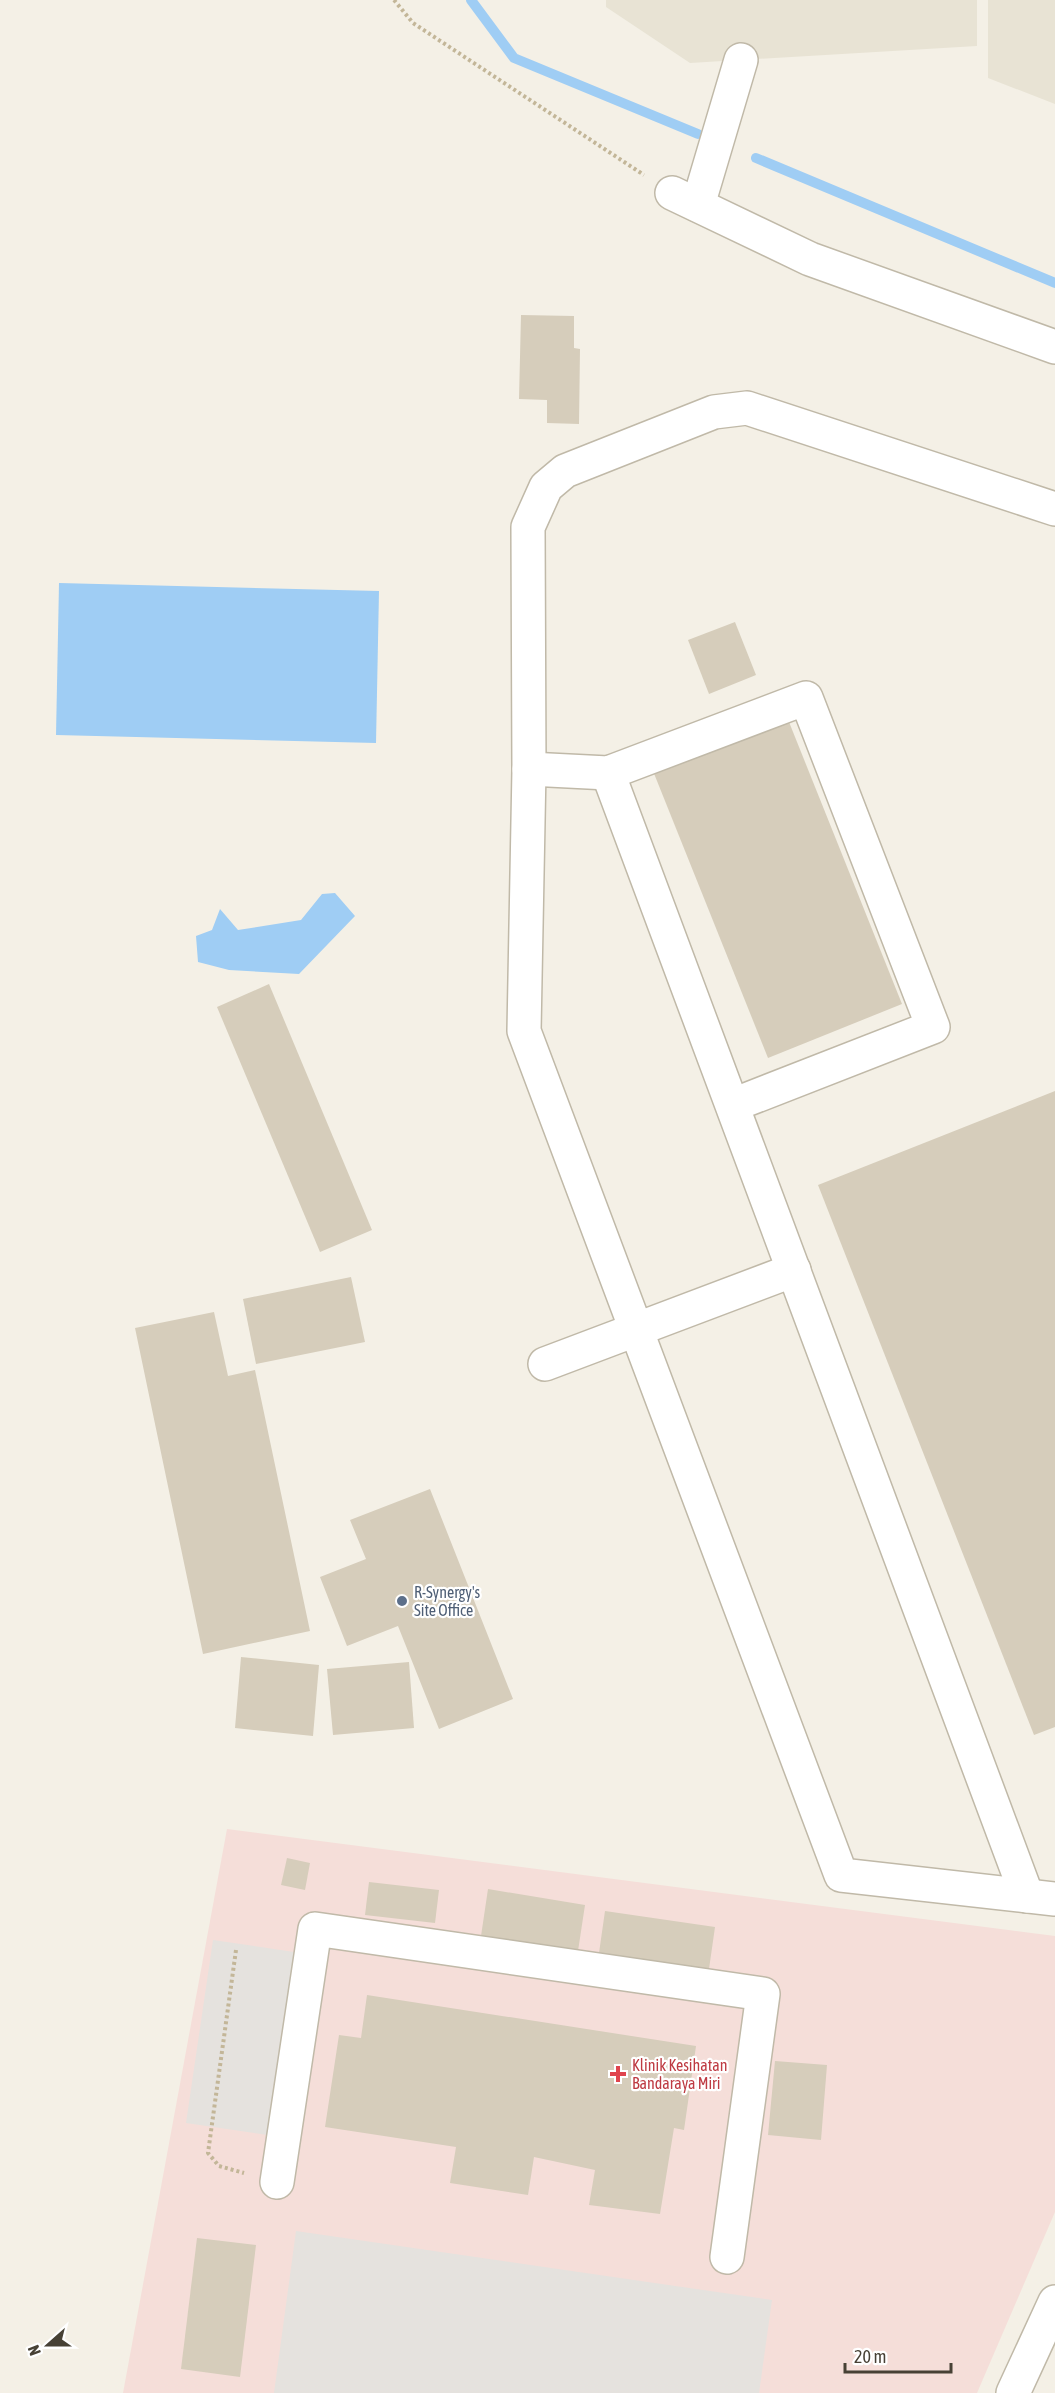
<svg xmlns="http://www.w3.org/2000/svg" width="1055" height="2393" viewBox="0 0 1055 2393" font-family="'Asap Condensed',sans-serif">
<style>
.residential{fill:#e8e3d4}
.medical{fill:#f5ded9}
.parking{fill:#e5e2de}
.water{fill:#9fcdf4}
.lines{fill:none;stroke-linecap:round;stroke-linejoin:round}
.stream{stroke:#9fcdf4;stroke-width:10}
.building{fill:#d6cdbb}
.minor-casing{stroke:#c0b9a8;stroke-width:36}
.path{stroke:#c3b698;stroke-width:4;stroke-dasharray:3 3;stroke-linecap:butt}
.minor{stroke:#fff;stroke-width:33}
.service-dot{fill:#5c6f8a;stroke:#fff;stroke-width:2}
.health-dot{fill:#e0444e;stroke:#fff;stroke-width:2}
.labels{text-anchor:middle;stroke-width:4.5;stroke-linejoin:round;paint-order:stroke}
.service-label{font-size:16px;fill:#4e5e75;stroke:#fff;text-anchor:start}
.health-label{font-size:16px;fill:#be3a42;stroke:#fff;text-anchor:start}
</style>
<rect width="100%" height="100%" fill="#f4f0e6"/>
<!-- residential -->
<g class="residential">
<polygon points="606,0 977,0 977,46 690,63 606,7"/>
<polygon points="988,0 1055,0 1055,104 988,78"/>
</g>
<!-- medical -->
<polygon class="medical" points="227,1829 1055,1936 1055,2212 977,2393 123,2393"/>
<!-- parking -->
<g class="parking">
<polygon points="213,1940 294,1952 267,2135 186,2123"/>
<polygon points="296,2231 772,2300 759,2393 274,2393"/>
</g>
<!-- water -->
<g class="water">
<polygon points="59,583 379,591 376,743 56,735"/>
<polygon points="335,893 355,916 299,974 229,970 198,962 196,936 212,930 220,909 238,930 301,920 322,894"/>
</g>
<g class="lines">
<!-- stream -->
<g class="stream">
<polyline points="471,0 514,58 698,134"/>
<polyline points="756,158 1055,283"/>
</g>
</g>
<!-- building -->
<g class="building">
<polygon points="521,315 574,316 574,348 580,349 579,424 547,423 547,400 519,399"/>
<polygon points="735,622 756,675 709,694 688,640"/>
<polygon points="787,717 902,1004 768,1058 653,771"/>
<polygon points="269,984 372,1230 320,1252 217,1007"/>
<polygon points="1055,1091 1055,1727 1034,1735 818,1185"/>
<polygon points="351,1277 365,1342 256,1364 243,1299"/>
<polygon points="214,1312 228,1376 255,1370 310,1631 203,1654 135,1328"/>
<polygon points="430,1489 513,1699 439,1729 398,1626 347,1646 320,1577 366,1559 350,1520"/>
<polygon points="241,1657 319,1665 313,1736 235,1728"/>
<polygon points="409,1662 414,1728 333,1735 327,1669"/>
<polygon points="287,1858 310,1863 305,1890 281,1885"/>
<polygon points="369,1882 439,1890 435,1923 365,1915"/>
<polygon points="488,1889 585,1905 578,1951 481,1936"/>
<polygon points="605,1911 715,1927 709,1969 599,1953"/>
<polygon points="367,1995 696,2046 684,2130 674,2128 660,2214 589,2205 595,2170 534,2157 528,2195 450,2183 456,2147 325,2127 339,2035 361,2038"/>
<polygon points="775,2061 827,2065 821,2140 768,2135"/>
<polygon points="197,2238 256,2245 240,2377 181,2369"/>
</g>
<g class="lines">
<!-- minor casing -->
<g class="minor-casing">
<g id="minor">
<polyline points="672,193 810,259 1055,347"/>
<polyline points="698,205 741,60"/>
<polyline points="1055,509 747,408 714,412 565,471 546,487 528,527 529,769 524,1031 841,1875 1055,1899"/>
<polyline points="529,769 608,773 806,698 933,1027 733,1105"/>
<polyline points="608,773 1027,1896"/>
<polyline points="545,1364 794,1270"/>
<polyline points="277,2182 315,1929 763,1994 727,2257"/>
<polyline points="1013,2393 1055,2302"/>
</g>
</g>
<!-- path -->
<g class="path">
<polyline points="394,0 413,23 644,175"/>
<polyline points="236,1950 208,2153 219,2166 244,2173"/>
</g>
<!-- minor -->
<use href="#minor" class="minor"/>
</g>
<!-- markers -->
<circle class="service-dot" cx="402" cy="1601" r="6"/>
<path class="health-dot" d="M615 2065h6v6h6v6h-6v6h-6v-6h-6v-6h6z"/>
<g class="labels">
<!-- service labels -->
<g class="service-label">
<text x="414" y="1598">R-Synergy's<tspan x="414" dy="18">Site Office</tspan></text>
</g>
<!-- health labels -->
<g class="health-label">
<text x="632" y="2071">Klinik Kesihatan<tspan x="632" dy="18">Bandaraya Miri</tspan></text>
</g>
</g>
<!-- north arrow -->
<g transform="translate(48 2345) rotate(249)" stroke="#ffffff" stroke-width="4.5" paint-order="stroke">
<path d="M0-4.5L10 22L0 15L-10 22Z" fill="#474135"/>
<text y="-9" font-size="16" font-weight="bold" text-anchor="middle" fill="#474135">N</text>
</g>
<!-- scale -->
<path d="M845 2363v9h106v-9" fill="none" stroke="#474135" stroke-width="3"/>
<text x="854" y="2363" font-size="18" fill="#474135" stroke="#ffffff" stroke-width="4.5" paint-order="stroke">20 m</text>
</svg>
